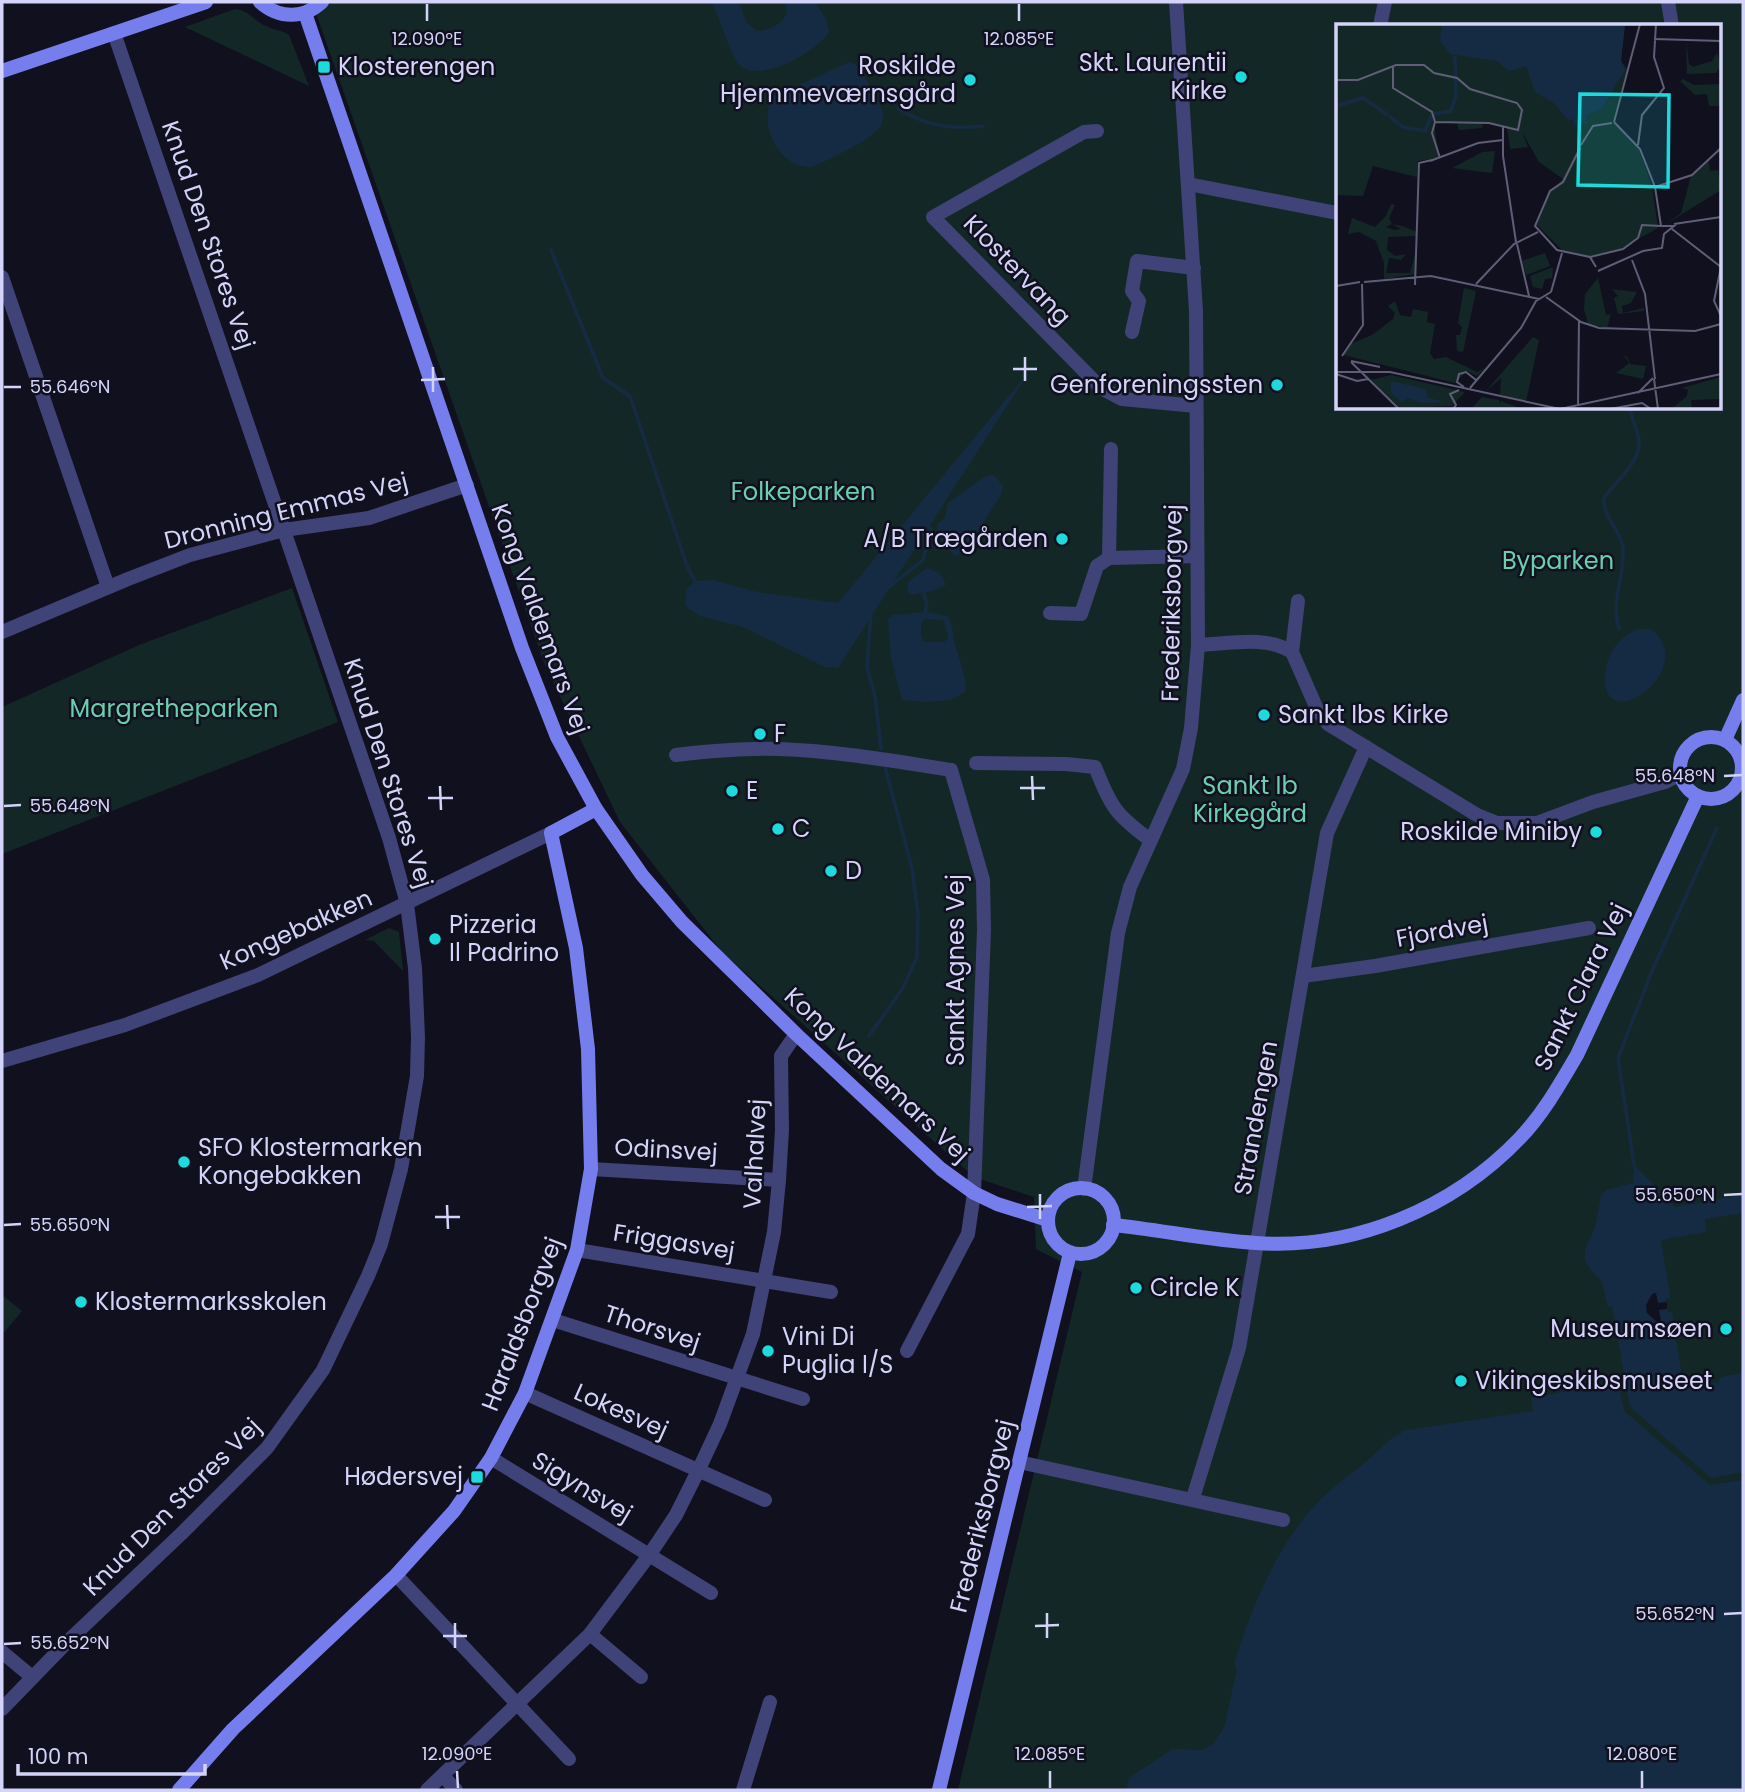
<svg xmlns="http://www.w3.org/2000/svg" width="1745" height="1792" viewBox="0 0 1745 1792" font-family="Poppins,sans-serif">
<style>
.green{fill:#132826;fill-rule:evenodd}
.water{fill:#152b43;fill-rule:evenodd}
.pier{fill:#11101f}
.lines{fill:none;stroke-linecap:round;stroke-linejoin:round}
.stream{stroke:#152b43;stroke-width:3.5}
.street{stroke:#404378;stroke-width:14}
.secondary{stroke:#767eed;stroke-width:14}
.ticks{fill:none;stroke:#d4d3f9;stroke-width:2.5}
.poi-dot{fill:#1ddadc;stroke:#11101f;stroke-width:2.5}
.labels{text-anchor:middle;stroke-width:5;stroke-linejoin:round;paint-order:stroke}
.poi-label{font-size:24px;fill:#d4d3f9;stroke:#11101f;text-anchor:start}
.street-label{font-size:24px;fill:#d4d3f9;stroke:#11101f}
.park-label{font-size:24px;fill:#69d0ad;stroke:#11101f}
.inset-river{fill:none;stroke:#152b43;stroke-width:3.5}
.inset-road{fill:none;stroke:#5f5e76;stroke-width:2}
.view{fill:#1ddadc;fill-opacity:0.15;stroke:#1ddadc;stroke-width:3.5}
.inset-edge{fill:none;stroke:#d4d3f9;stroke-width:3.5}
.ticks-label{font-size:18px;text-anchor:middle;fill:#d4d3f9;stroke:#11101f;stroke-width:5;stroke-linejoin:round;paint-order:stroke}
</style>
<rect width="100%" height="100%" fill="#11101f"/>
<!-- green -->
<g class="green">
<path d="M312,2H1743V1790H958L1082,1272L1036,1249L1034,1197L974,1177L722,952L620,822L544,663ZM1337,26H1719V408H1337Z"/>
<path d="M235,9C249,10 254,21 266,26C274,30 282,30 289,35L309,86L185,27Z"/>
<polygon points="292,588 338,722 2,854 2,707 139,645"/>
<polygon points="389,928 399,932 403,971 374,941 365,940"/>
<polygon points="2,1295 22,1311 2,1335"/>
</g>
<!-- water -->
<g class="water">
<path d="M712,2H739L746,22L757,31C771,30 781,25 787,12L785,2H815L827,21L829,32C818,51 757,87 738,63C731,54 718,15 712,2Z"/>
<path d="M850,62C862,66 867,81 872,92C877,101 886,112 882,123C878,138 828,159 813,167C779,170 756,123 774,96Z"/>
<polygon points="1028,373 838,668 825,667 743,627 700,616 685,606 686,590 695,581 713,580 757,592 838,603"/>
<path d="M994,475L1003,486L1001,495L965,551L955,556C947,547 937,536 937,524L945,518L948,503L986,476Z"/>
<polygon points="927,568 940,573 946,585 932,591 911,595 908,592 907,583"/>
<path d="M925,612L947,616C954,625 952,635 955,645C960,660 965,674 966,691L951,700L925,702L902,700L891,658L888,619L893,615ZM925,619L944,620L948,639L944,642H925L921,637V622Z"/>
<path d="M1637,629H1651C1703,670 1595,744 1606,670C1608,651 1620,638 1637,629Z"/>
<polygon points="1634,1165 1675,1207 1741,1195 1743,1199 1743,1213 1705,1219 1706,1232 1661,1240 1670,1298 1666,1299 1668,1313 1672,1312 1683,1384 1688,1387 1718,1382 1721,1377 1743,1373 1743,1472 1711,1478 1630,1407 1612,1307 1608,1307 1602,1282 1591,1270 1585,1260 1585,1249 1595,1228 1601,1196 1606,1190 1633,1183"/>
<path d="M1618,1382L1624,1411L1710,1485L1743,1480V1790H1126L1129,1778L1173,1749L1203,1750L1213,1744L1224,1728L1237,1669L1234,1664C1252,1607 1278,1541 1322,1498C1336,1484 1353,1473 1368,1460C1377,1453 1391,1436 1401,1434V1431L1533,1411L1531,1398Z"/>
</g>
<!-- pier -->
<polygon class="pier" points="1656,1293 1658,1303 1667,1302 1667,1309 1659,1310 1661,1321 1656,1321 1647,1313 1646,1305 1652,1294"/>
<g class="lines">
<!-- stream -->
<g class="stream">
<path d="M898,108C924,126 952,130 983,126"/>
<polyline points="551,250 603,378 630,396 687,566 695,581"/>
<polyline points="889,587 923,560 931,530 928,525"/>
<polyline points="924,593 927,605 925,612"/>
<polyline points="871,612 867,668 875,696 881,749"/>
<path d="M1619,629C1610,602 1625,577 1623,548C1621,530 1602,517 1604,498C1615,482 1641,462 1639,441C1638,429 1631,420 1630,408"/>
<polyline points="869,1036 903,988 917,957 918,914 912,868 885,767"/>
<polyline points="1634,1165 1618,1058 1652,971 1717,828"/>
</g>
<!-- street -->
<g class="street">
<polyline points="1668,2 1672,26"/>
<polyline points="1380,26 1385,2"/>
<polyline points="1097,131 1084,132 933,217 1101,388 1122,399 1196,406"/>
<polyline points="1188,184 1337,213"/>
<polyline points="2,277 108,587"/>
<polyline points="1132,332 1139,301 1132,291 1137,261 1194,268"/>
<polyline points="1109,558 1197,556"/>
<polyline points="1050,613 1081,614 1097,566 1109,558 1111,449"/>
<polyline points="2,632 128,579 190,555 284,530 369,518 467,485"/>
<path d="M1198,645C1228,644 1266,635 1292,652L1317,709L1328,724L1477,815L1497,823H1537L1593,802L1665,782L1681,774"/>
<polyline points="1292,652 1298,601"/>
<path d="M676,755C710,751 744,748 779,749C836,751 894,761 951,770L983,880L984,930L974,1193L968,1234L907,1351"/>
<path d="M976,763L1066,764L1095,767C1112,808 1114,813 1150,840"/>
<polyline points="1741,776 1743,776"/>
<polyline points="1303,976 1375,966 1589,928"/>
<polyline points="2,1061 125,1025 258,975 551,833"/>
<polyline points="591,1169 779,1180"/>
<polyline points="1084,1189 1118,933 1130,887 1183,769 1191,728 1198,645 1196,311 1176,2"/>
<polyline points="577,1250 831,1292"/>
<polyline points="553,1320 803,1399"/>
<polyline points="525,1393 765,1500"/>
<polyline points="491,1458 711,1593"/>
<polyline points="1019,1462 1283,1520"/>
<polyline points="1193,1498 1239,1348 1327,833 1366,747"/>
<polyline points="396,1575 569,1759"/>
<polyline points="590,1634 641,1677"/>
<polyline points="2,1652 32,1677"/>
<polyline points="2,1709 68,1641 181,1534 267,1448 323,1370 368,1276 381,1244 401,1169 417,1076 418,1037 415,968 407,904 389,838 114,33"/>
<polyline points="443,1776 456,1790"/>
<polyline points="427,1790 590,1634 650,1554 676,1515 699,1469 720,1424 753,1334 774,1232 779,1180 782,1130 781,1056 796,1034"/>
<polyline points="743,1790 770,1702"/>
</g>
<!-- secondary -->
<g class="secondary">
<path d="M260,2C279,19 304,19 322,2"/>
<polyline points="305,13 522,648 557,737 596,809 642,875 682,922 796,1034 941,1169 974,1193 997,1204 1048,1220"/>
<polyline points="2,71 206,2"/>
<circle cx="1711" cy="768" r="31"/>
<polyline points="1725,740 1743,700"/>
<circle cx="1081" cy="1221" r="33"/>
<path d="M1113,1225C1161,1230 1208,1240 1256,1243C1354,1250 1453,1208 1520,1138C1543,1114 1560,1084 1577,1055L1698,796"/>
<polyline points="179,1790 233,1729 396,1575 454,1511 491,1458 525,1393 577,1250 591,1169 588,1049 576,948 551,833 596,809"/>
<polyline points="939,1790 1070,1253"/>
</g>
</g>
<!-- ticks -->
<path class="ticks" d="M427,4V21M1019,4V21M1025,357V381M433,367V392M1013,369H1037M421,380L445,379M4,387H21M1032,776L1033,800M1724,776L1742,775M440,786L441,810M1020,788H1045M428,798H453M4,806L21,805M1040,1194V1219M1724,1195L1742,1194M447,1205L448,1229M1027,1207L1052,1206M435,1217H460M4,1225L21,1224M1047,1613V1638M1724,1614L1742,1613M455,1623V1648M1035,1626L1059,1625M443,1636H467M4,1644L21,1643M457,1771L458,1788M1050,1771V1788M1642,1771V1788"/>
<!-- markers -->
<g class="poi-dot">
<rect x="317" y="60" width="14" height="14" rx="3.5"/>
<circle cx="1241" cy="77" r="7"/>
<circle cx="970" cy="80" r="7"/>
<circle cx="1277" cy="385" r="7"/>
<circle cx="1062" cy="539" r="7"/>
<circle cx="1264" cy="715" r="7"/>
<circle cx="760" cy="734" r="7"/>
<circle cx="732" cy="791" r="7"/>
<circle cx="778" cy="829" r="7"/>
<circle cx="1596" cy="832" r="7"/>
<circle cx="831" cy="871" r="7"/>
<circle cx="435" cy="939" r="7"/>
<circle cx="184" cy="1162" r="7"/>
<circle cx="1136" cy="1288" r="7"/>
<circle cx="81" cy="1302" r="7"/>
<circle cx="1726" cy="1329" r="7"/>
<circle cx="768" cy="1351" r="7"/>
<circle cx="1461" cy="1381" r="7"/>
<rect x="470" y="1470" width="14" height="14" rx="3.5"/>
</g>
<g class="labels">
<!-- poi labels -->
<g class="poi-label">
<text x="1227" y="71" text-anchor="end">Skt. Laurentii<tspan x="1227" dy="28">Kirke</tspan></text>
<text x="956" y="74" text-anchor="end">Roskilde<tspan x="956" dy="28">Hjemmeværnsgård</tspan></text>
<text x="338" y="75">Klosterengen</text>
<text x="1263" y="393" text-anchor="end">Genforeningssten</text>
<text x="1048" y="547" text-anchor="end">A/B Trægården</text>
<text x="1278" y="723">Sankt Ibs Kirke</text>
<text x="774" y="742">F</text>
<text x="746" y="799">E</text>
<text x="792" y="837">C</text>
<text x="1582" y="840" text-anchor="end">Roskilde Miniby</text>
<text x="845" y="879">D</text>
<text x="449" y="933">Pizzeria<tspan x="449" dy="28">Il Padrino</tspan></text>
<text x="198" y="1156">SFO Klostermarken<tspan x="198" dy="28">Kongebakken</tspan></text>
<text x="1150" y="1296">Circle K</text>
<text x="95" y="1310">Klostermarksskolen</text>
<text x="1712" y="1337" text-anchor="end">Museumsøen</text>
<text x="782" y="1345">Vini Di<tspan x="782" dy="28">Puglia I/S</tspan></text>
<text x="1475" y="1389">Vikingeskibsmuseet</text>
<text x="463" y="1485" text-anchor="end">Hødersvej</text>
</g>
<!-- street labels -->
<g class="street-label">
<text transform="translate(208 235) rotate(71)" y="8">Knud Den Stores Vej</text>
<text transform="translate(1017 270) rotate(46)" y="8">Klostervang</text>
<text transform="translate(286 511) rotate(-14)" y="8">Dronning Emmas Vej</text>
<text transform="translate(1172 603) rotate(-89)" y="8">Frederiksborgvej</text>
<text transform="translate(540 619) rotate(70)" y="8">Kong Valdemars Vej</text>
<text transform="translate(388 773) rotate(72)" y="8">Knud Den Stores Vej</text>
<text transform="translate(296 930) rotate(-24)" y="8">Kongebakken</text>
<text transform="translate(1442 931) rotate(-10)" y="8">Fjordvej</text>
<text transform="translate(956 970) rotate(-90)" y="8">Sankt Agnes Vej</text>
<text transform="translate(1581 987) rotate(-64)" y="8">Sankt Clara Vej</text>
<text transform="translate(877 1075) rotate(43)" y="8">Kong Valdemars Vej</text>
<text transform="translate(1256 1118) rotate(-80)" y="8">Strandengen</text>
<text transform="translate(666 1150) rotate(3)" y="8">Odinsvej</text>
<text transform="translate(755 1154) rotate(-87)" y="8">Valhalvej</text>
<text transform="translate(674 1242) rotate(9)" y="8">Friggasvej</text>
<text transform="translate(522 1324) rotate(-69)" y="8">Haraldsborgvej</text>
<text transform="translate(652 1328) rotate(18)" y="8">Thorsvej</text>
<text transform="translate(621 1411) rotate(24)" y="8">Lokesvej</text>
<text transform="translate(582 1487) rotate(31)" y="8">Sigynsvej</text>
<text transform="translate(172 1507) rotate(-45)" y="8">Knud Den Stores Vej</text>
<text transform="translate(982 1516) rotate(-76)" y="8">Frederiksborgvej</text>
</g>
<!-- park labels -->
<g class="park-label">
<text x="803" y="500">Folkeparken</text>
<text x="1558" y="569">Byparken</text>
<text x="174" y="717">Margretheparken</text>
<text x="1250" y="794">Sankt Ib<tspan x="1250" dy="28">Kirkegård</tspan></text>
</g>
</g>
<!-- overview -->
<g transform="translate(1336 24)">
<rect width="385" height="385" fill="#11101f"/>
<path d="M0,0H289L285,37L291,45L277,97L301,120L316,162L322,204L284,225L253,232L228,228L201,201L215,167L227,155L203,138L186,108L192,123L174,125L171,104L147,99L146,104L123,106L121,99H98L103,134L82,137L81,153L37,142L27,172L0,171ZM350,17L353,40L357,43L376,37L381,29L385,42L380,49L351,50ZM347,55L358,61L385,60V82H373L371,70L359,71L344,57ZM159,127L156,149L116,144L146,128ZM373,137L374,147L382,146L385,166L330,200L345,189L355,152ZM55,180L59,181L53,194L56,200L50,203L58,206L65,205L56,200L66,202L81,208V212L52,213L51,226L59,232L70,230L65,236L53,234L50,249H74L79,230V250L48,255V239L40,217L23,208L12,210L16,194L39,203L50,192ZM209,229L214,242L190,251L186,237ZM217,243L216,254L209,255L206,265L197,263L194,252ZM262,254L270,291L275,290L271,304L252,300L248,285L249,270ZM128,264L140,267L127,328L121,327L120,311H124L126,303L122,299ZM276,265L301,268L295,279L286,282L287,289L308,284V287L282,290L278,274L282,272ZM59,277L64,291L75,293L77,285L92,288L91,298L99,300L94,329L98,335L110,333L141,348L149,344L141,352L131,347L119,359L8,331L14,320L36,311L57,295L59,289L52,282ZM197,313L203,316L190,378L164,371L165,354L149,368ZM288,331L291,333L294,340L310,342L307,355L280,349L293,339ZM55,351L129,368L116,382L64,384L35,356ZM385,353V375L355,376L356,385L338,383L351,372L352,366L346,364ZM146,373L163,376V381L164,377L187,385H135Z" fill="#132826"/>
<path d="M106,0H289L285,37L289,46L266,84L250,91L251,100L239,101V107L237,95L232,96L218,79L199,68L190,42L173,47L161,37L114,30L104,17ZM55,357L89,365L92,374L110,378L85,379L72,374L66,378L55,369Z" fill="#152b43"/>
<path class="inset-river" d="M0,82L27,74L52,91M98,90L115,87L120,71L119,32M53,92L67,103L89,107L96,91"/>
<path class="inset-road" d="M318,15L385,17M57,42V64L96,88L99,98M0,56H22L60,41H88L98,49L121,54L134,65L181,79L186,86L182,106L153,99L99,98M99,98L96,109L104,134M278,98L304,0M167,103V132L180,218M245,121L257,102L276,99M302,121L306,91L328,64L318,33L320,0M244,124L227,158L214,167L199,202L221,226L254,233L260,243M94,137L142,119L167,116M319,163L356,151L385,124M338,200L385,193M336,205L385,243M181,220L193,272M254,233L287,225L302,214L306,201L325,202M296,236L309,270L319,355M385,243L378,277L385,292M262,247L307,227L326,224L328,210L338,202H325L319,163L304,125L278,98M28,258L95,252L203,275M140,260L178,220L202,208M79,261L83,139L96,136M0,262L24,258M215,268L226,229M210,273L245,298L263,304L359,307L385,300M6,332L27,301L26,260M15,337L44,343M15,338L63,385M0,348H54L224,385L385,350M0,350L21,357L32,355M318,355L322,385M128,363L121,358L123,350L130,348L140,356L144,353M134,364L185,304L200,277L215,268M302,369L317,354M242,381L243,296M117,385L120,381L114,370L123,366M274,385L306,379L315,385"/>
<path class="view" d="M244,70L333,71L332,163L242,161Z"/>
<rect width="385" height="385" class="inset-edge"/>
</g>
<g class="ticks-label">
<text x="427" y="45">12.090°E</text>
<text x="1019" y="45">12.085°E</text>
<text x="70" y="393">55.646°N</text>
<text x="1675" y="782">55.648°N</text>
<text x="70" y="812">55.648°N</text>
<text x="1675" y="1201">55.650°N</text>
<text x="70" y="1231">55.650°N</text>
<text x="1675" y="1620">55.652°N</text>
<text x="70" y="1649">55.652°N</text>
<text x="457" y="1760">12.090°E</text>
<text x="1050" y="1760">12.085°E</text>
<text x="1642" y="1760">12.080°E</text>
</g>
<!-- border -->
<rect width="1745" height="1792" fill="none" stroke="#d4d3f9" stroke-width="7"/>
<!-- scale -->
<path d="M18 1764v10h187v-10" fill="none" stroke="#d4d3f9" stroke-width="3.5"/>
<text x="28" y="1764" font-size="21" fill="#d4d3f9" stroke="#11101f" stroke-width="5" paint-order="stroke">100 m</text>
</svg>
